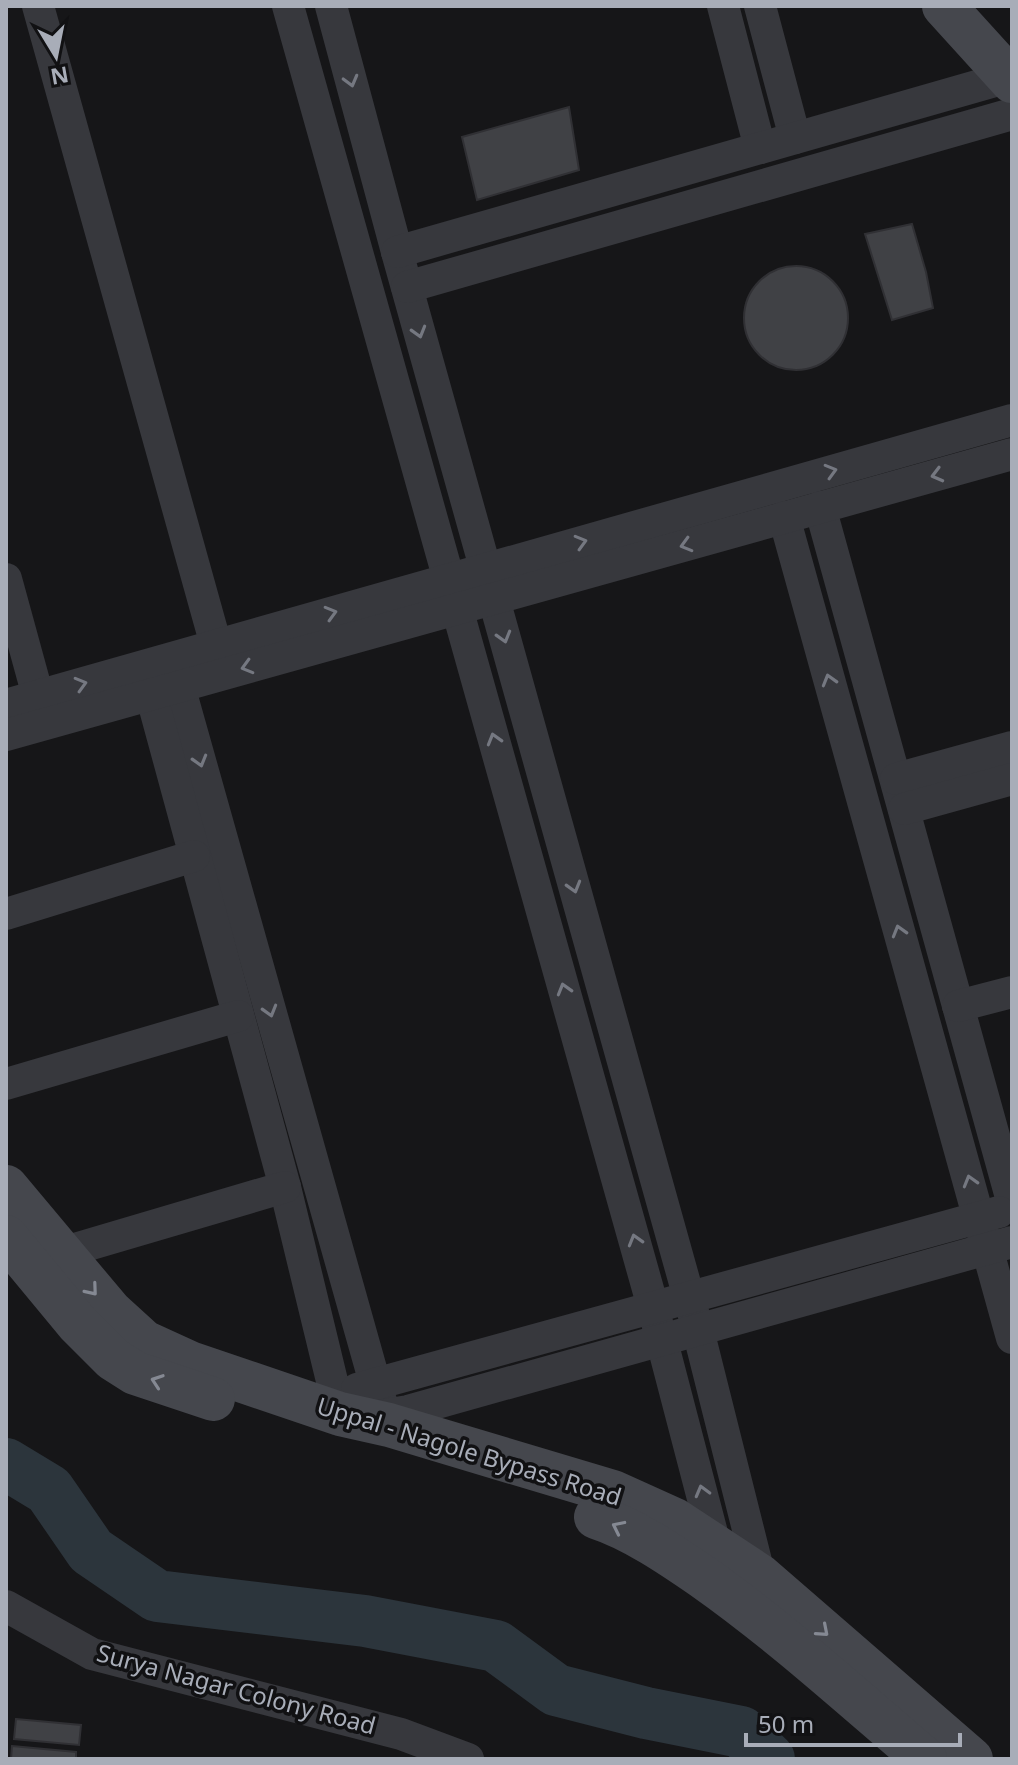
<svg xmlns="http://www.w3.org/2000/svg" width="1018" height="1765" viewBox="0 0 1018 1765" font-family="'Noto Sans',sans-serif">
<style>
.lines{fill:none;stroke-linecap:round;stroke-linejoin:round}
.river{stroke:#2c353c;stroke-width:52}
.building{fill:#404145;stroke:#303034;stroke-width:2}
.street{stroke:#37383d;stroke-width:32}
.secondary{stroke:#45474d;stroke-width:44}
.oneway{stroke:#757881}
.oneway2{stroke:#858993}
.labels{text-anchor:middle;stroke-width:7;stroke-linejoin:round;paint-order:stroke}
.street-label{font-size:24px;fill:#a8adb8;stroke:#111113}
</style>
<rect width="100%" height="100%" fill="#161618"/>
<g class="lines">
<!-- river -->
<polyline class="river" points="6,1464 49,1490 91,1551 157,1596 365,1621 496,1646 556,1690 646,1713 741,1732 769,1759"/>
</g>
<!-- building -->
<g class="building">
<polygon points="569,107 579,170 477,200 462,137"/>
<polygon points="912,224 926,272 933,308 892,320 865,234"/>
<circle cx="796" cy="318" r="52"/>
<polygon points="16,1719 81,1725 79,1745 14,1739"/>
<polygon points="12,1746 76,1752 76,1759 11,1759"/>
</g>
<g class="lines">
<!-- street -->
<g class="street">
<polyline points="38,6 216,645"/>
<polyline points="288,6 653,1307 718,1556"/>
<polyline points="331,6 397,252 698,1330 762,1585"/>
<polyline points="723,6 760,148"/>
<polyline points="760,6 795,138"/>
<polyline points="397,252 1012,76"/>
<polyline points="407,287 1012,114"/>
<polyline points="820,507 1012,1201"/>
<polyline points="784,517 1012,1338"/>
<polyline points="6,579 38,696"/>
<polyline points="179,686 375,1383 389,1425"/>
<polyline points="151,694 285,1187 340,1414"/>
<polyline points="6,705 1012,420"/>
<polyline points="6,735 1012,454"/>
<polyline points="896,779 1012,747"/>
<polyline points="904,809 1012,779"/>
<polyline points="6,914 194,856"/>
<polyline points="958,1006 1012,992"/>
<polyline points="6,1084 238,1016"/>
<polyline points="61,1253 285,1187"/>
<polyline points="357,1389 999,1212"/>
<polyline points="385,1415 408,1411 1012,1242"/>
<polyline points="6,1606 92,1654 401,1734 468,1759"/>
</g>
<!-- secondary -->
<g class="secondary">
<polyline points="944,6 1012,81"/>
<polyline points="6,1187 110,1311 144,1342 190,1363 340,1414 389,1425 613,1492 675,1520 760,1576 971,1759"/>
<polyline points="6,1237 78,1324 113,1359 135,1373 213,1399"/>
<path d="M596,1517C633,1529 671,1555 703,1577C781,1632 852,1697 925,1759"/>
</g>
</g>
<!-- one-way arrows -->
<defs><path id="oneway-chevron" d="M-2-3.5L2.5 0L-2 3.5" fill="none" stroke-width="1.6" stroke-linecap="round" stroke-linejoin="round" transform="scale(2)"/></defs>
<g class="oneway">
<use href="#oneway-chevron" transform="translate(351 81) rotate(75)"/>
<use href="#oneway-chevron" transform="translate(419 332) rotate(74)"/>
<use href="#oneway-chevron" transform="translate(831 471) rotate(-16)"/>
<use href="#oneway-chevron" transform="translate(937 475) rotate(165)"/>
<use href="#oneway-chevron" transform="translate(581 542) rotate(-16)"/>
<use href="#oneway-chevron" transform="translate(686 545) rotate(164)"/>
<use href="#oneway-chevron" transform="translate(331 613) rotate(-16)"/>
<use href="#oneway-chevron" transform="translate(504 637) rotate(74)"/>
<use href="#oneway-chevron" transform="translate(247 667) rotate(164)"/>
<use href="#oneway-chevron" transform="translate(829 680) rotate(-106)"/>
<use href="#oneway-chevron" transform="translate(81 684) rotate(-16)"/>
<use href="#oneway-chevron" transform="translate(494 739) rotate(-106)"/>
<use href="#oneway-chevron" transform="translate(200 761) rotate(74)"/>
<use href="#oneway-chevron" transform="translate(574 887) rotate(74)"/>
<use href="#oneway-chevron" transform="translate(899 931) rotate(-106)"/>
<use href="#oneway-chevron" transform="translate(564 989) rotate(-106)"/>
<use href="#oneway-chevron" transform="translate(270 1011) rotate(74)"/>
<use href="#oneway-chevron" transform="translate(970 1181) rotate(-106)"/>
<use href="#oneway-chevron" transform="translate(635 1240) rotate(-106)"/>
<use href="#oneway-chevron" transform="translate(702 1491) rotate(-105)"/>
</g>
<g class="oneway2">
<use href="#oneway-chevron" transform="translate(92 1290) rotate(50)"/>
<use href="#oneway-chevron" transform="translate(157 1381) rotate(-161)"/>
<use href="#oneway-chevron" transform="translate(618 1527) rotate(-154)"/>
<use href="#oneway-chevron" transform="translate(823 1631) rotate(41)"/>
</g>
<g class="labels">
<!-- street labels -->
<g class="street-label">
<text transform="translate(469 1452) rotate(17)" y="8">Uppal - Nagole Bypass Road</text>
<text transform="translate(236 1690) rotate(15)" y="8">Surya Nagar Colony Road</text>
</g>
</g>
<!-- border -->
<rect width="1018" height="1765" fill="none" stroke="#a8adb8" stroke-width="16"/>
<!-- north arrow -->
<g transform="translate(56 56) rotate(170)" stroke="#111113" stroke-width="6" paint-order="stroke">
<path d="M0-6L14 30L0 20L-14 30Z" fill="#a8adb8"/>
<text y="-12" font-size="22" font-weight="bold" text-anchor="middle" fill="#a8adb8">N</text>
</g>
<!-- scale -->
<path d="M746 1733v12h214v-12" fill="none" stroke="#a8adb8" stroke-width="4"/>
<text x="758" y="1733" font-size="24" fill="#a8adb8" stroke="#111113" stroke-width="6" paint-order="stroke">50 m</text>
</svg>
